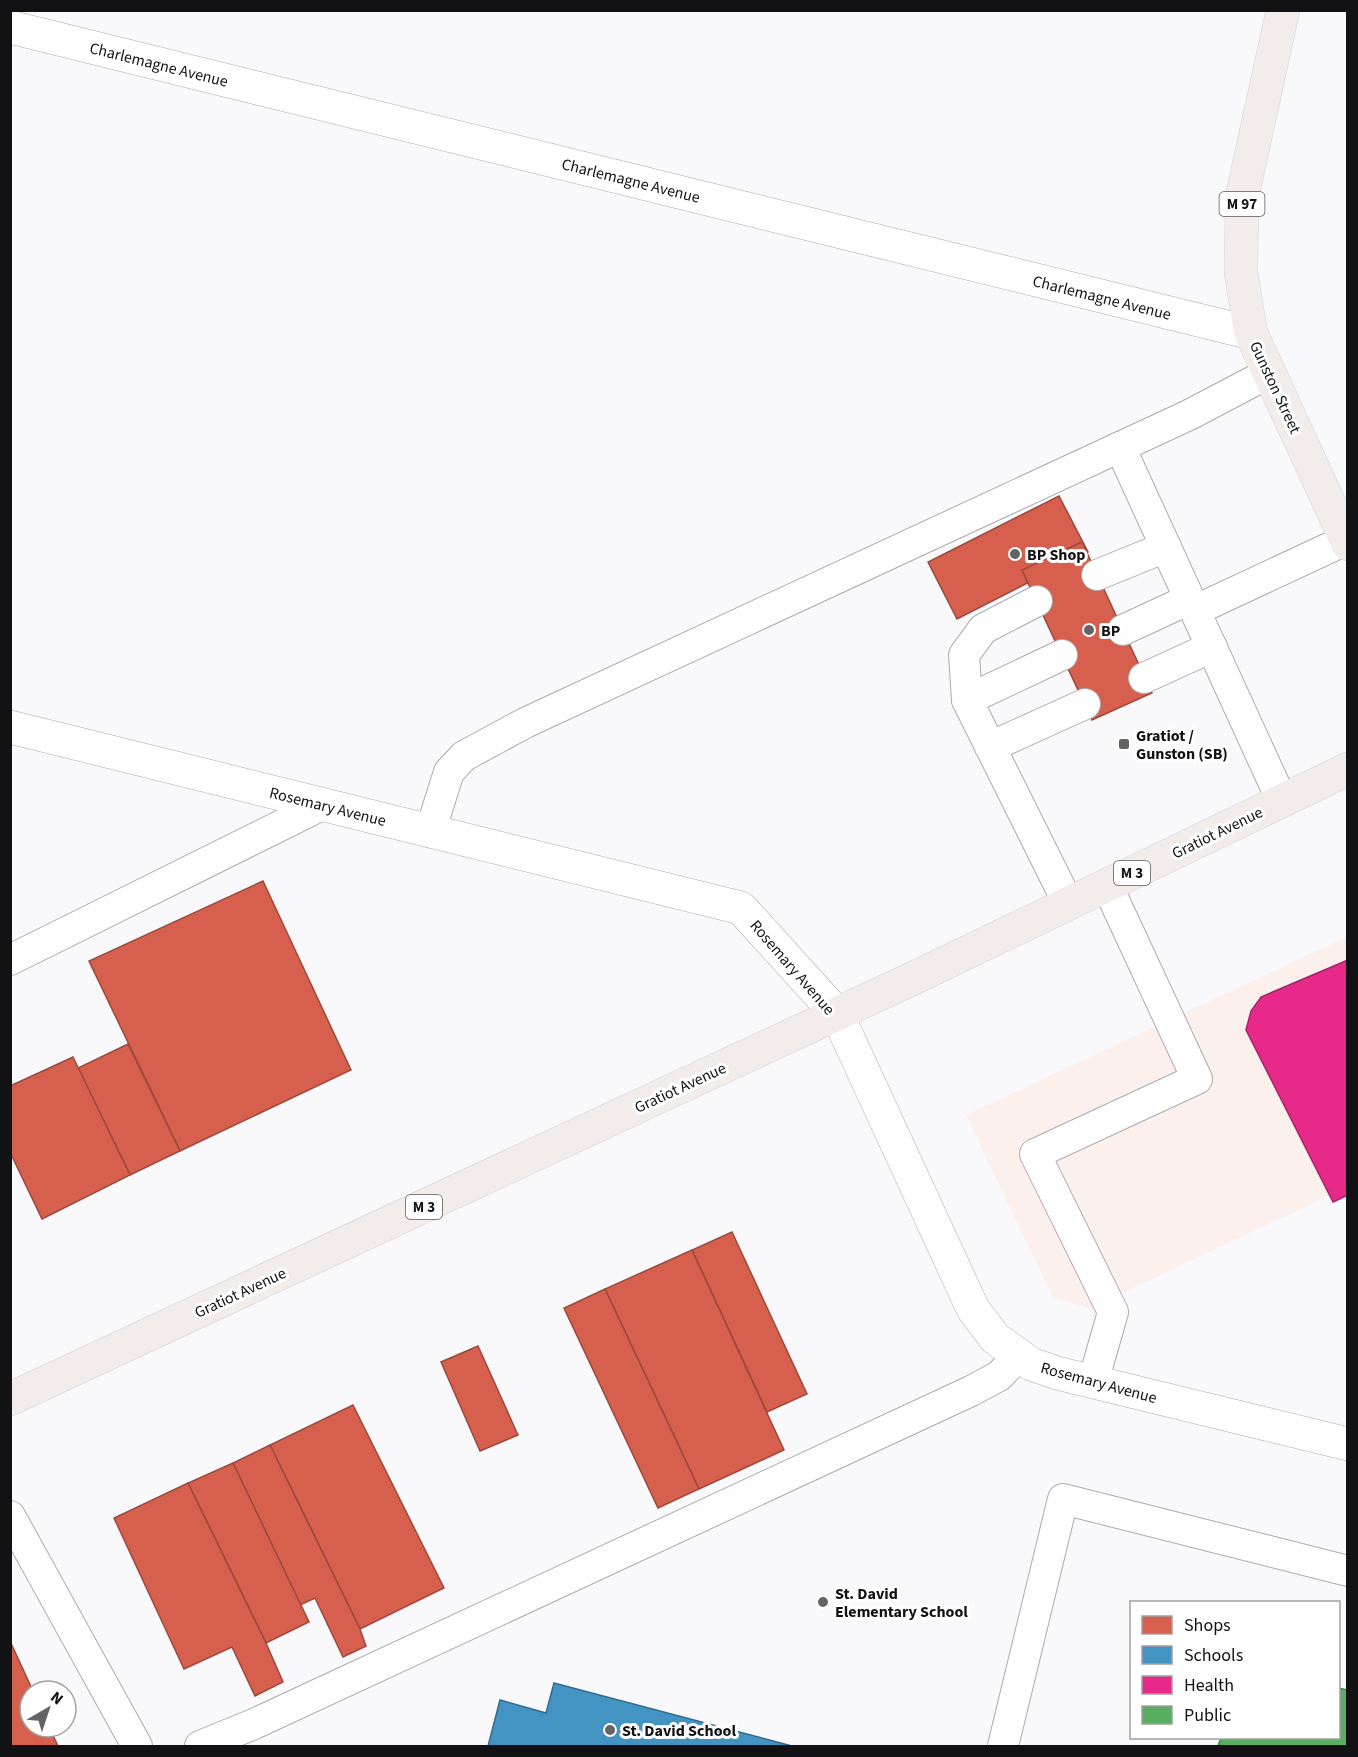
<svg xmlns="http://www.w3.org/2000/svg" width="1358" height="1757" viewBox="0 0 1358 1757" font-family="'Source Sans 3',sans-serif">
<style>
.medical{fill:#fbf0ec}
.shops{fill:#d6604d;stroke:#9b493c;stroke-width:1.5}
.schools{fill:#4393c3;stroke:#346c8e;stroke-width:1.5}
.health{fill:#e7298a;stroke:#a72267;stroke-width:1.5}
.public{fill:#5aae61;stroke:#447f4a;stroke-width:1.5}
.lines{fill:none;stroke-linecap:round;stroke-linejoin:round}
.service-casing{stroke:#acacae;stroke-width:32}
.minor-casing{stroke:#acacae;stroke-width:34}
.primary-casing{stroke:#d2d2d3;stroke-width:34}
.service{stroke:#fefefe;stroke-width:30}
.minor{stroke:#fefefe;stroke-width:33}
.primary{stroke:#f2edea;stroke-width:33}
.poi-dot{fill:#636265;stroke:#fff;stroke-width:2}
.labels{text-anchor:middle;stroke-width:6;stroke-linejoin:round;paint-order:stroke}
.shield{fill:#fff;stroke:#59595a;stroke-width:1.5}
.shield-label{font-size:15px;font-weight:bold;fill:#121214}
.street-label{font-size:16px;fill:#121214;stroke:#fff}
.poi-label{font-size:16px;font-weight:bold;fill:#121214;stroke:#fff;text-anchor:start}
</style>
<rect width="100%" height="100%" fill="#f9f8fb"/>
<!-- medical -->
<polygon class="medical" points="1347,937 1347,1187 1090,1308 1053,1298 966,1115"/>
<!-- shops -->
<g class="shops">
<polygon points="1059,496 1088,552 957,619 928,562"/>
<polygon points="1082,542 1152,693 1092,720 1022,570"/>
<polygon points="263,881 351,1070 180,1151 89,961"/>
<polygon points="128,1044 180,1151 130,1175 78,1068"/>
<polygon points="73,1057 130,1175 42,1219 10,1152 10,1086"/>
<polygon points="732,1232 807,1394 767,1412 692,1250"/>
<polygon points="692,1250 784,1450 699,1489 605,1289"/>
<polygon points="605,1289 699,1489 658,1508 564,1308"/>
<polygon points="478,1346 518,1435 480,1451 441,1362"/>
<polygon points="353,1405 444,1588 360,1629 270,1445"/>
<polygon points="270,1445 360,1629 366,1646 343,1657 315,1598 300,1605 233,1463"/>
<polygon points="233,1463 309,1622 266,1643 188,1483"/>
<polygon points="188,1483 266,1643 283,1682 255,1696 232,1647 184,1669 114,1518"/>
<polygon points="10,1641 33,1691 30,1691 30,1727 49,1727 58,1746 10,1746"/>
</g>
<!-- schools -->
<polygon class="schools" points="554,1683 792,1746 488,1746 500,1700 546,1713"/>
<!-- health -->
<polygon class="health" points="1348,960 1348,1195 1333,1202 1246,1030 1251,1011 1261,997"/>
<!-- public -->
<polygon class="public" points="1338,1688 1348,1690 1348,1746 1218,1746 1221,1738 1338,1738"/>
<g class="lines">
<!-- service casing -->
<g class="service-casing">
<g id="service">
<polyline points="1120,447 1282,801"/>
<polyline points="1097,575 1166,547"/>
<polyline points="1037,601 983,629 964,655 967,700 1068,903"/>
<polyline points="1196,610 1346,540"/>
<polyline points="1123,630 1190,599"/>
<polyline points="1144,678 1212,647"/>
<polyline points="967,700 1062,655"/>
<polyline points="990,747 1085,704"/>
<polyline points="430,832 449,772 464,756 525,723 1189,415 1269,373"/>
<polyline points="10,960 322,805"/>
<polyline points="1093,1382 1113,1312 1035,1154 1197,1079 1107,885"/>
<polyline points="10,1516 137,1746"/>
<polyline points="200,1746 254,1724 971,1391 999,1376 1019,1355"/>
<polyline points="1003,1746 1063,1499 1348,1571"/>
</g>
</g>
<!-- minor casing -->
<g class="minor-casing">
<g id="minor">
<polyline points="10,27 1251,333"/>
<polyline points="10,727 741,908 837,1014 973,1309 995,1338 1031,1364 1057,1373 1348,1444"/>
</g>
</g>
<!-- primary casing -->
<g class="primary-casing">
<g id="primary">
<polyline points="1283,10 1242,197 1241,273 1251,333 1348,544"/>
<polyline points="10,1399 916,977 1348,769"/>
</g>
</g>
<!-- service -->
<use href="#service" class="service"/>
<!-- minor -->
<use href="#minor" class="minor"/>
<!-- primary -->
<use href="#primary" class="primary"/>
</g>
<!-- markers -->
<g class="poi-dot">
<circle cx="1015" cy="554" r="6"/>
<circle cx="1089" cy="630" r="6"/>
<rect x="1118" y="738" width="12" height="12" rx="3"/>
<circle cx="823" cy="1602" r="6"/>
<circle cx="610" cy="1730" r="6"/>
</g>
<g class="labels">
<!-- shield labels -->
<g class="shield">
<rect x="1219.5" y="192" width="45" height="24" rx="4.5"/>
<rect x="1114" y="861" width="36" height="24" rx="4.5"/>
<rect x="406" y="1195" width="36" height="24" rx="4.5"/>
</g>
<g class="shield-label">
<text x="1242" y="209">M 97</text>
<text x="1132" y="878">M 3</text>
<text x="424" y="1212">M 3</text>
</g>
<!-- street labels -->
<g class="street-label">
<text transform="translate(159 64) rotate(14)" y="6">Charlemagne Avenue</text>
<text transform="translate(631 180) rotate(14)" y="6">Charlemagne Avenue</text>
<text transform="translate(1102 297) rotate(14)" y="6">Charlemagne Avenue</text>
<text transform="translate(1276 387) rotate(65)" y="6">Gunston Street</text>
<text transform="translate(328 806) rotate(14)" y="6">Rosemary Avenue</text>
<text transform="translate(1217 832) rotate(-26)" y="6">Gratiot Avenue</text>
<text transform="translate(793 967) rotate(49)" y="6">Rosemary Avenue</text>
<text transform="translate(680 1087) rotate(-25)" y="6">Gratiot Avenue</text>
<text transform="translate(240 1292) rotate(-25)" y="6">Gratiot Avenue</text>
<text transform="translate(1099 1382) rotate(15)" y="6">Rosemary Avenue</text>
</g>
<!-- poi labels -->
<g class="poi-label">
<text x="1027" y="560">BP Shop</text>
<text x="1101" y="636">BP</text>
<text x="1136" y="741">Gratiot /<tspan x="1136" dy="18">Gunston (SB)</tspan></text>
<text x="835" y="1599">St. David<tspan x="835" dy="18">Elementary School</tspan></text>
<text x="622" y="1736">St. David School</text>
</g>
</g>
<!-- border -->
<rect width="1358" height="1757" fill="none" stroke="#121214" stroke-width="24"/>
<!-- legend -->
<rect x="1130" y="1601" width="210" height="138" fill="#ffffff" stroke="#a0a0a1" stroke-width="1.5"/>
<rect x="1142" y="1616" width="30" height="18" fill="#d6604d" stroke="#a0a0a1" stroke-width="1.5"/>
<text x="1184" y="1631" font-size="18" fill="#121214">Shops</text>
<rect x="1142" y="1646" width="30" height="18" fill="#4393c3" stroke="#a0a0a1" stroke-width="1.5"/>
<text x="1184" y="1661" font-size="18" fill="#121214">Schools</text>
<rect x="1142" y="1676" width="30" height="18" fill="#e7298a" stroke="#a0a0a1" stroke-width="1.5"/>
<text x="1184" y="1691" font-size="18" fill="#121214">Health</text>
<rect x="1142" y="1706" width="30" height="18" fill="#5aae61" stroke="#a0a0a1" stroke-width="1.5"/>
<text x="1184" y="1721" font-size="18" fill="#121214">Public</text>
<!-- north arrow -->
<g transform="translate(48 1709) rotate(39)"><circle r="28" fill="#ffffff" stroke="#a0a0a1" stroke-width="1.5"/>
<path d="M0-4.5L10 22L0 15L-10 22Z" fill="#636265"/>
<text y="-9" font-size="16" font-weight="bold" text-anchor="middle" fill="#121214">N</text>
</g>
</svg>
